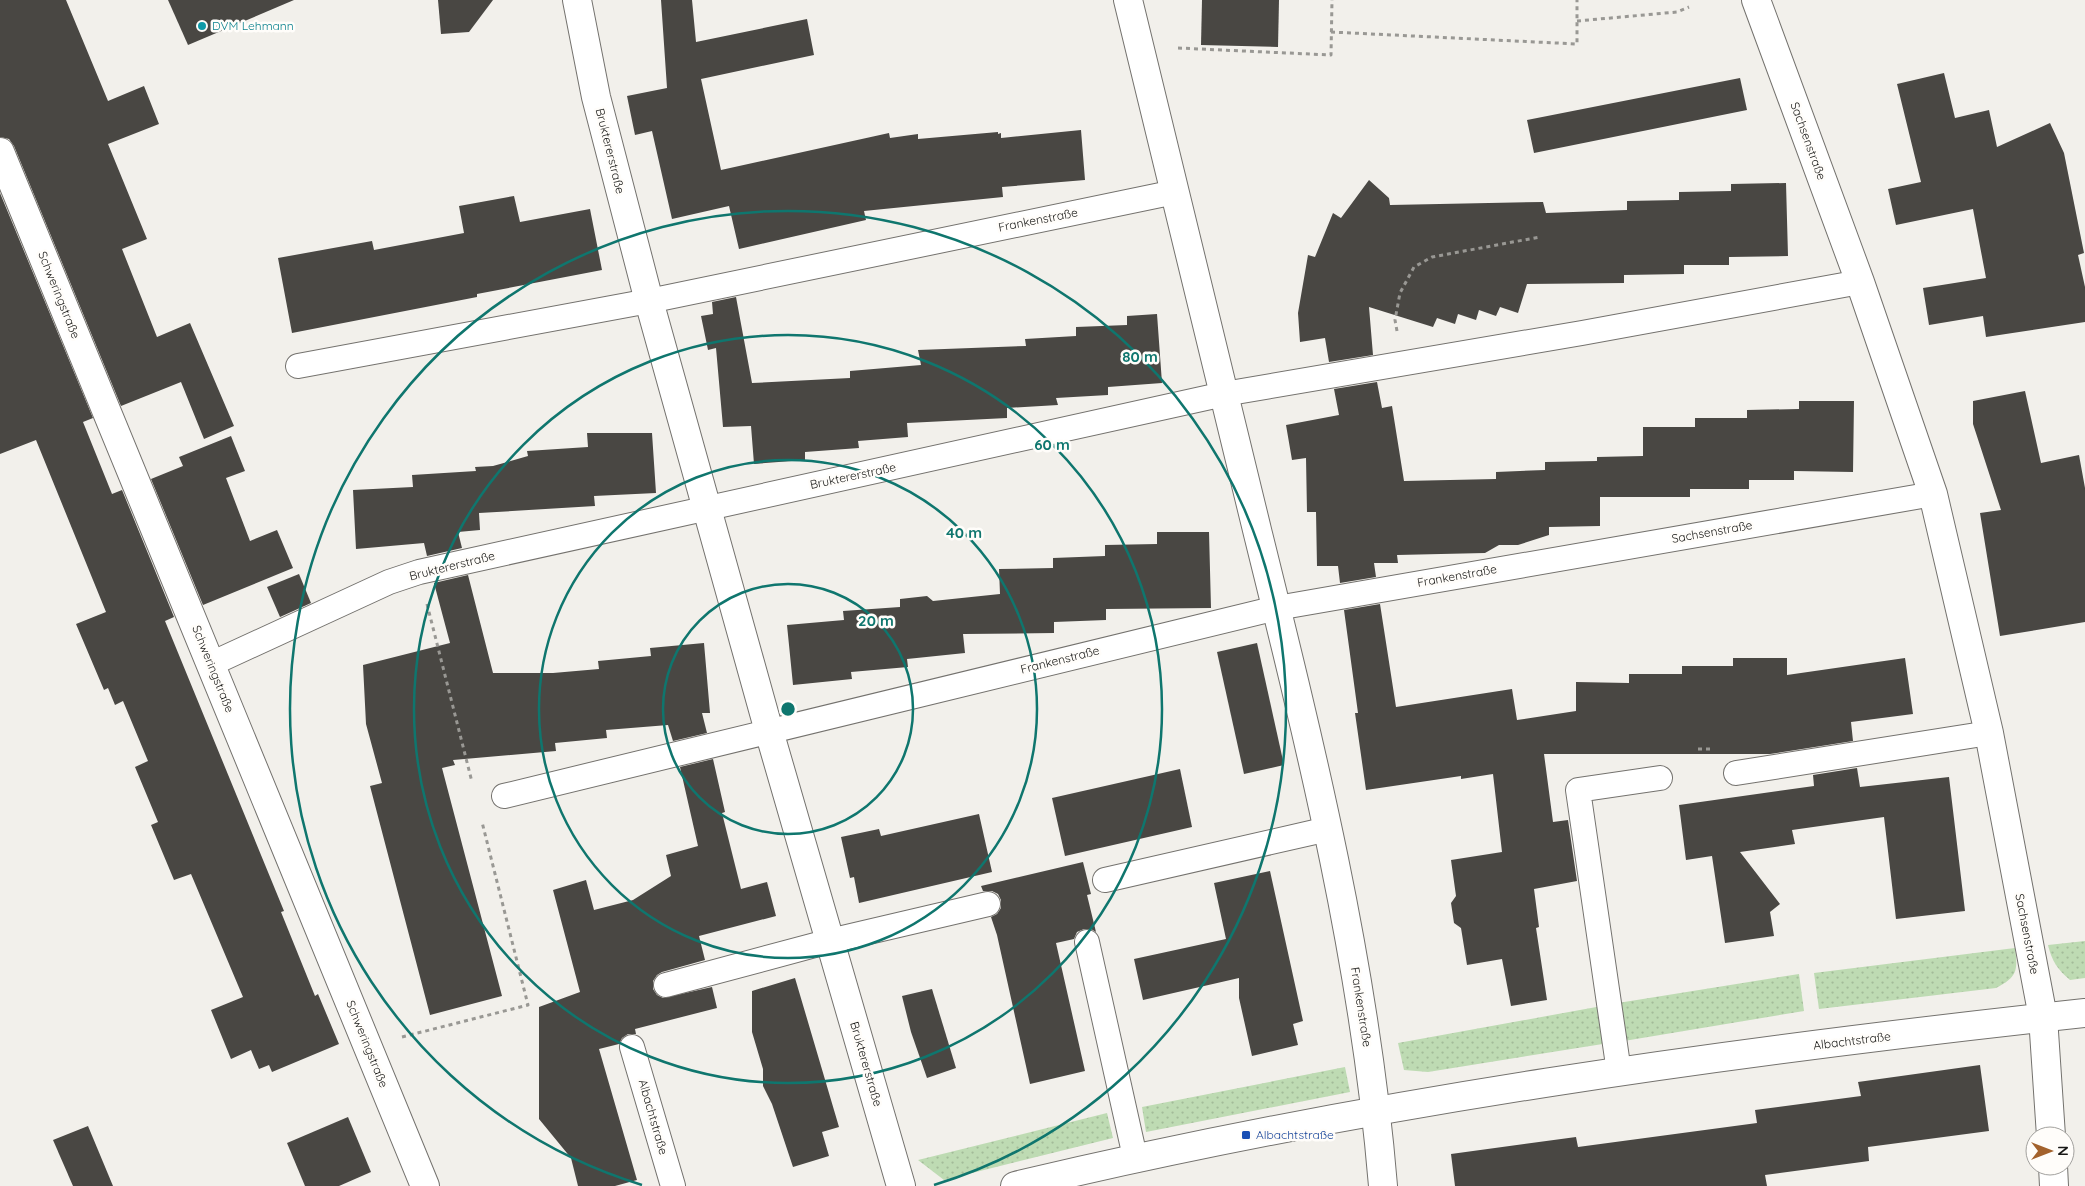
<svg xmlns="http://www.w3.org/2000/svg" width="2085" height="1186" viewBox="0 0 2085 1186" font-family="Quicksand,sans-serif">
<style>
.grass{fill:url(#grass-dots)}
.building{fill:#494743}
.lines{fill:none;stroke-linecap:round;stroke-linejoin:round}
.service-casing{stroke:#74726e;stroke-width:26}
.minor-casing{stroke:#74726e;stroke-width:30}
.path{stroke:#999894;stroke-width:3;stroke-dasharray:4 4;stroke-linecap:butt}
.service{stroke:#fff;stroke-width:24}
.minor{stroke:#fff;stroke-width:28}
.ring{fill:none;stroke:#0f766e;stroke-width:2.5}
.culture-dot{fill:#0f9aa8;stroke:#fffdfa;stroke-width:2}
.transit-dot{fill:#1a4fb4;stroke:#fffdfa;stroke-width:2}
.labels{text-anchor:middle;stroke-width:5;stroke-linejoin:round;paint-order:stroke}
.culture-label{font-size:12px;fill:#0d838f;stroke:#fffdfa;text-anchor:start}
.street-label{font-size:12px;fill:#191917;stroke:#fffdfa}
.transit-label{font-size:12px;fill:#164399;stroke:#fffdfa;text-anchor:start}
.centre{fill:#0f766e;stroke:#fffdfa;stroke-width:2.5}
.ring-label{font-size:15px;text-anchor:middle;font-weight:bold;fill:#0f766e;stroke:#fffdfa;stroke-width:5;stroke-linejoin:round;paint-order:stroke}
</style>
<defs>
<pattern id="grass-dots" width="8" height="8" patternUnits="userSpaceOnUse" patternTransform="scale(1.25)"><rect width="8" height="8" fill="#bedbb3"/><path d="M2 2h.1M6 6h.1" fill="none" stroke="#a3bb99" stroke-width="1.8" stroke-linecap="round"/></pattern>
</defs>
<rect width="100%" height="100%" fill="#f2f0eb"/>
<!-- grass -->
<g class="grass">
<path d="M2085,941V978L2070,980C2057,969 2052,961 2048,945Z"/>
<path d="M2015,948C2018,971 2017,977 1996,988L1819,1009L1814,973Z"/>
<polygon points="1799,974 1804,1011 1624,1041 1618,1003"/>
<polygon points="1602,1006 1609,1043 1428,1072 1404,1070 1398,1043"/>
<polygon points="1345,1067 1350,1092 1146,1132 1142,1107"/>
<polygon points="1107,1113 1113,1138 944,1180 918,1160"/>
</g>
<!-- building -->
<g class="building">
<polygon points="0,0 66,0 108,101 144,86 159,124 108,144 147,239 122,249 157,337 190,323 234,426 204,439 181,382 121,406 14,146 9,139 0,137"/>
<polygon points="168,0 294,0 188,45"/>
<polygon points="438,0 493,0 469,32 441,34"/>
<polygon points="661,0 692,0 696,42 807,19 814,55 701,79 721,170 889,133 890,138 918,134 918,139 998,132 998,134 1001,133 1001,138 1081,130 1085,180 1002,187 1003,197 864,211 866,220 739,249 729,206 672,219 652,131 635,135 627,96 667,88"/>
<polygon points="1202,0 1279,0 1278,47 1201,45"/>
<polygon points="1944,73 1955,118 1989,110 1997,147 2050,123 2064,153 2084,253 2078,255 2085,287 2085,322 1986,337 1983,316 1929,325 1923,288 1986,278 1973,209 1896,225 1888,189 1921,182 1897,84"/>
<polygon points="1740,78 1747,110 1534,153 1527,120"/>
<polygon points="1369,180 1389,198 1390,205 1543,202 1546,213 1627,210 1627,201 1679,200 1679,192 1731,191 1731,184 1786,183 1788,256 1729,257 1729,265 1684,265 1684,274 1624,275 1624,283 1527,284 1518,313 1500,307 1496,316 1479,310 1476,320 1458,314 1455,324 1437,318 1433,327 1369,307 1373,355 1329,362 1325,338 1300,342 1298,313 1308,255 1315,257 1333,213 1341,218"/>
<polygon points="0,193 93,418 83,422 112,494 122,490 174,617 165,621 284,911 281,912 315,996 318,994 339,1044 272,1072 269,1065 259,1069 251,1050 231,1059 211,1010 243,997 191,874 174,880 151,825 158,822 135,767 148,761 123,701 115,705 108,688 104,690 76,624 106,612 36,440 0,454"/>
<polygon points="514,196 520,222 590,209 602,270 477,294 477,297 292,333 278,258 372,241 374,250 464,233 459,206"/>
<polygon points="736,297 752,383 850,378 850,371 921,365 918,350 1026,346 1025,339 1076,336 1076,327 1127,325 1127,316 1157,314 1162,383 1108,387 1108,395 1056,398 1058,405 1007,408 1007,418 907,423 908,437 858,441 859,448 805,452 805,460 754,464 751,426 723,427 716,348 708,350 701,316 713,314 712,302"/>
<polygon points="1377,382 1382,408 1392,406 1404,481 1496,479 1496,472 1545,470 1545,462 1597,461 1597,457 1643,456 1643,427 1695,427 1695,418 1747,418 1747,410 1799,409 1799,401 1854,401 1853,472 1794,471 1794,480 1749,480 1749,489 1690,489 1690,497 1600,497 1600,526 1549,527 1549,535 1518,545 1499,545 1485,553 1397,555 1398,563 1374,563 1376,577 1340,583 1338,566 1317,566 1316,512 1307,512 1306,458 1292,460 1286,425 1339,415 1334,389"/>
<polygon points="2025,391 2041,463 2079,455 2085,488 2085,622 2000,636 1980,513 2001,510 1973,424 1973,401"/>
<polygon points="587,433 652,433 656,493 594,496 595,506 479,513 480,530 458,532 462,548 427,556 424,543 356,549 353,490 413,487 412,475 476,471 475,467 493,466 528,456 527,451 588,447"/>
<polygon points="231,436 245,471 226,478 250,541 277,530 293,568 203,605 151,479 183,466 179,457"/>
<polygon points="1157,532 1209,532 1211,608 1106,609 1106,620 1054,622 1054,633 963,634 965,653 907,659 908,667 851,672 852,679 793,685 787,625 844,620 843,611 900,607 900,599 927,596 933,601 1000,594 999,569 1053,568 1053,558 1105,556 1105,545 1157,544"/>
<polygon points="299,574 311,603 280,617 267,587"/>
<polygon points="468,575 493,673 553,673 599,669 598,661 651,656 650,648 704,643 710,713 702,713 707,733 673,741 668,725 606,730 607,738 555,743 556,751 453,760 455,765 442,768 502,996 430,1015 370,786 382,783 366,724 363,665 450,643 434,583"/>
<polygon points="1380,604 1396,707 1512,689 1517,720 1576,711 1576,682 1629,683 1629,674 1682,674 1682,666 1733,666 1733,658 1787,658 1787,675 1905,658 1913,714 1851,722 1853,741 1770,754 1544,754 1553,822 1568,820 1577,881 1534,889 1539,927 1536,928 1547,1000 1511,1006 1502,959 1467,965 1461,928 1454,923 1451,903 1456,896 1451,860 1502,852 1493,774 1461,779 1461,776 1366,790 1355,713 1358,713 1344,610"/>
<polygon points="1257,643 1284,765 1244,774 1217,652"/>
<polygon points="713,759 725,812 722,813 741,889 767,882 776,916 699,936 705,960 662,972 657,975 653,981 653,989 657,995 663,998 712,987 717,1008 635,1029 636,1034 628,1034 622,1038 619,1044 599,1049 637,1180 615,1186 578,1186 571,1158 539,1119 539,1007 580,992 553,890 586,880 594,910 633,900 671,876 666,855 698,846 680,767"/>
<polygon points="1857,768 1860,787 1949,777 1965,911 1896,919 1884,817 1792,830 1795,844 1740,852 1780,904 1770,912 1774,936 1725,943 1712,856 1686,860 1679,805 1814,786 1813,775"/>
<polygon points="1180,769 1192,827 1065,856 1052,798"/>
<polygon points="979,814 992,872 859,903 854,877 850,878 841,837 879,829 881,836"/>
<polygon points="1083,862 1091,894 1087,895 1096,932 1091,929 1084,929 1077,932 1074,939 1056,943 1085,1071 1030,1084 997,935 991,917 997,914 1001,908 1001,900 998,894 992,891 983,891 981,886"/>
<polygon points="1270,871 1303,1021 1293,1024 1298,1045 1252,1056 1239,998 1239,978 1143,1000 1134,959 1226,939 1214,883"/>
<polygon points="795,978 839,1127 822,1132 829,1156 793,1167 772,1104 763,1086 763,1069 752,1032 752,991"/>
<polygon points="932,989 956,1068 927,1078 911,1032 902,996"/>
<polygon points="1980,1065 1989,1131 1868,1147 1869,1161 1765,1175 1767,1186 1455,1186 1451,1154 1576,1137 1578,1147 1757,1123 1755,1110 1861,1096 1858,1082"/>
<polygon points="348,1117 371,1172 339,1186 305,1186 287,1143"/>
<polygon points="88,1126 113,1186 73,1186 53,1140"/>
</g>
<g class="lines">
<!-- service casing -->
<g class="service-casing">
<g id="service">
<polyline points="298,366 649,301 1175,192"/>
<polyline points="211,664 389,582 419,572 1224,394 1582,333 1860,282"/>
<polyline points="1736,773 1989,733"/>
<polyline points="504,796 1277,608 1933,494"/>
<polyline points="1105,880 1328,829"/>
<polyline points="1087,942 1135,1157"/>
<polyline points="666,985 830,941 988,904"/>
<polyline points="632,1047 673,1186"/>
<polyline points="1619,1072 1578,790 1660,778"/>
</g>
</g>
<!-- minor casing -->
<g class="minor-casing">
<g id="minor">
<polyline points="577,0 596,97 649,301 769,731 901,1186"/>
<path d="M1128,0C1172,178 1215,356 1258,534C1311,748 1365,965 1383,1186"/>
<polyline points="1756,0 1860,282 1933,494 1989,733 2043,1017 2051,1136"/>
<polyline points="0,152 425,1186"/>
<polyline points="2053,1166 2054,1186"/>
<path d="M1015,1186C1366,1102 1726,1052 2085,1013"/>
</g>
</g>
<!-- path -->
<g class="path">
<polyline points="1577,21 1677,12 1689,7"/>
<polyline points="1331,32 1577,44 1577,0"/>
<polyline points="1178,48 1331,55 1332,0"/>
<polyline points="1397,331 1395,320 1400,293 1414,267 1432,257 1540,237"/>
<polyline points="427,604 472,782"/>
<polyline points="1698,749 1712,749"/>
<polyline points="402,1037 528,1005 482,822"/>
</g>
<!-- service -->
<use href="#service" class="service"/>
<!-- minor -->
<use href="#minor" class="minor"/>
</g>
<!-- distance rings -->
<g class="ring">
<circle cx="788" cy="709" r="125"/>
<circle cx="788" cy="709" r="249"/>
<circle cx="788" cy="709" r="374"/>
<path d="M642 1185A498 498 0 1 1 934 1185"/>
</g>
<!-- markers -->
<circle class="culture-dot" cx="202" cy="26" r="5"/>
<rect class="transit-dot" x="1241" y="1130" width="10" height="10" rx="2.5"/>
<g class="labels">
<!-- culture labels -->
<g class="culture-label">
<text x="212" y="30">DVM Lehmann</text>
</g>
<!-- street labels -->
<g class="street-label">
<text transform="translate(1808 141) rotate(70)" y="4">Sachsenstraße</text>
<text transform="translate(610 151) rotate(76)" y="4">Bruktererstraße</text>
<text transform="translate(1038 220) rotate(-11)" y="4">Frankenstraße</text>
<text transform="translate(59 295) rotate(68)" y="4">Schweringstraße</text>
<text transform="translate(853 476) rotate(-12)" y="4">Bruktererstraße</text>
<text transform="translate(1712 532) rotate(-10)" y="4">Sachsenstraße</text>
<text transform="translate(452 566) rotate(-14)" y="4">Bruktererstraße</text>
<text transform="translate(1457 576) rotate(-10)" y="4">Frankenstraße</text>
<text transform="translate(1060 660) rotate(-14)" y="4">Frankenstraße</text>
<text transform="translate(213 669) rotate(68)" y="4">Schweringstraße</text>
<text transform="translate(2027 934) rotate(79)" y="4">Sachsenstraße</text>
<text transform="translate(1361 1007) rotate(81)" y="4">Frankenstraße</text>
<text transform="translate(1852 1041) rotate(-7)" y="4">Albachtstraße</text>
<text transform="translate(367 1044) rotate(68)" y="4">Schweringstraße</text>
<text transform="translate(866 1064) rotate(74)" y="4">Bruktererstraße</text>
<text transform="translate(653 1117) rotate(74)" y="4">Albachtstraße</text>
</g>
<!-- transit labels -->
<g class="transit-label">
<text x="1256" y="1139">Albachtstraße</text>
</g>
</g>
<circle cx="788" cy="709" r="8" class="centre"/>
<g class="ring-label">
<text x="1140" y="362">80 m</text>
<text x="1052" y="450">60 m</text>
<text x="964" y="538">40 m</text>
<text x="876" y="626">20 m</text>
</g>
<!-- north arrow -->
<g transform="translate(2050 1151) rotate(90)"><circle r="24" fill="#fffdfa" stroke="#a3a29f"/>
<path d="M0-4L9 19L0 12L-9 19Z" fill="#a3622d"/>
<text y="-8" font-size="14" font-weight="bold" text-anchor="middle" fill="#191917">N</text>
</g>
</svg>
